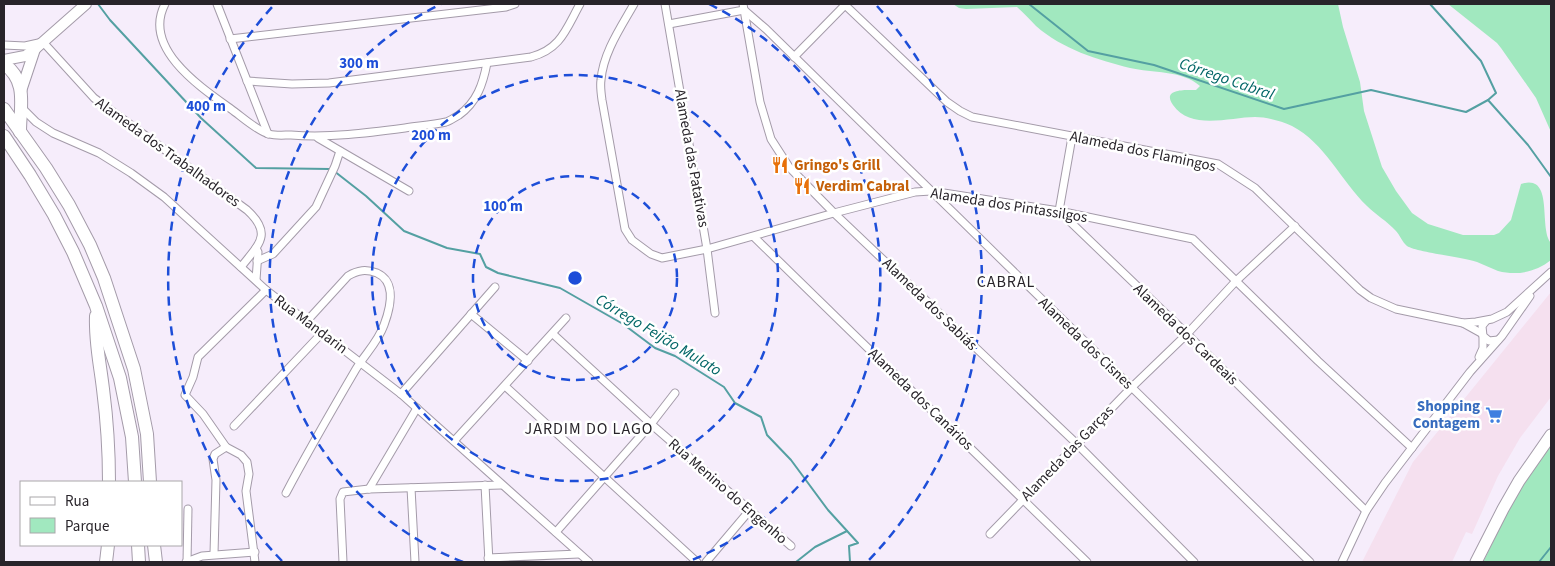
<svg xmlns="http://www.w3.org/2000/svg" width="1555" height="566" viewBox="0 0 1555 566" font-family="'Source Sans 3',sans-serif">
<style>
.commercial{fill:#f5e0ef}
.green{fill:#a1e8bf}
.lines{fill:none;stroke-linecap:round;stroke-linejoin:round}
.stream{stroke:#54a0a2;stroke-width:2}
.street-casing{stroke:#a49ba9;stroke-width:9}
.secondary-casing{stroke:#a49ba9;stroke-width:12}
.primary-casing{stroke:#a49ba9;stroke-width:13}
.highway-casing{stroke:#a49ba9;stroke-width:14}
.street{stroke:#fff;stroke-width:7}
.secondary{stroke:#fff;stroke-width:10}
.primary{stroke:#fff;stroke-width:11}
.highway{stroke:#fff;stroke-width:12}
.ring{fill:none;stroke:#1d4ed8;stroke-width:2.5;stroke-dasharray:9 6}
.labels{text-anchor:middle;stroke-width:5;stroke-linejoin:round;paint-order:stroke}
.street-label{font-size:15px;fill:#28242a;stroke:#fff}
.food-label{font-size:15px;font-weight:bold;fill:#c56008;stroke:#fff;text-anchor:start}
.shop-label{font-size:15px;font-weight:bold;fill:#366cbe;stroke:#fff;text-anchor:end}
.water-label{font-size:16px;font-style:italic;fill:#006566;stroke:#fff}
.neighbourhood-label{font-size:16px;letter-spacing:1px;fill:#28242a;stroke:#fff}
.centre{fill:#1d4ed8;stroke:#fff;stroke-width:2.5}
.ring-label{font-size:15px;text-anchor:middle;font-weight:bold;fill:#1d4ed8;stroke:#fff;stroke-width:5;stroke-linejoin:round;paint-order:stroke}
</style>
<rect width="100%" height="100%" fill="#f6edfb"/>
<!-- commercial -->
<polygon class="commercial" points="1551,292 1551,397 1520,438 1498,476 1472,534 1466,532 1452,562 1362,562 1413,462"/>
<!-- green -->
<g class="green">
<path d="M953,4H1338L1343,27L1360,82L1364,111L1382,167L1396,191L1412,213L1428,224L1463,235H1494L1499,233L1511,220L1521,184C1555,173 1538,228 1551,243V260C1536,272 1517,276 1498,271C1491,268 1484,265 1477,262C1462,257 1416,252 1407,246C1402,242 1400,235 1396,231C1387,221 1376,215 1367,206C1341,181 1325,143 1292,126C1281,121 1267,117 1255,117C1230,117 1191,131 1173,105C1161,88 1187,90 1196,90L1200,86C1182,70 1152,73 1130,68C1098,60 1062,49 1036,26C1030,20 1024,13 1017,7L966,9L959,8Z"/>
<polygon points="1448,4 1551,4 1551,132 1536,98 1501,48 1497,43"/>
<polygon points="1551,444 1551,562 1483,562 1508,511 1528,476"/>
</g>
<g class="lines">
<!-- stream -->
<g class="stream">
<polyline points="98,4 110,20 201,118 256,168 330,169"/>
<polyline points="1029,4 1088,51 1154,65 1284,109 1371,90 1466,112 1488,100"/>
<polyline points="1430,4 1481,61 1496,93 1488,100 1528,145 1551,177"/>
<polyline points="334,171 366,196 404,231 447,248 480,254 486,267 498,273 560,288 623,324 655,348 675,356 724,387 735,403 761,417 767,435 791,460 828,510 858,543 849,546 850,562"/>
<polyline points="796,562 815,547 847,531"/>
<polyline points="1539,562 1551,547"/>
</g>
<!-- street casing -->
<g class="street-casing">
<g id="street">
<path d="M165,4C142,48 200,87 231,109C241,116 257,131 269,134C276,136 284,135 291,135C329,138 367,133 405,128C418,126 432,125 446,122C450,121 455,117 459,115C477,102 483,84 487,63"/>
<polyline points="217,4 268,134"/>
<path d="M634,4C621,27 603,53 601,80C600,86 601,93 602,100L625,229L632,240L651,254L662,258L707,249L834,213L915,192L931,191L1059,211L1193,239L1318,361L1412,448"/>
<polyline points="665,4 707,249 715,313"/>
<polyline points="743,4 760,102 771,139 789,167 834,213 1077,444 1194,562"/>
<polyline points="844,4 947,102 960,111 972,117 1218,164 1255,188 1360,290 1371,298 1396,309 1463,323 1476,322 1492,319 1507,312 1551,272"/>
<polyline points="669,24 744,10 766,29 1310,562"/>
<polyline points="230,39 506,7 515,4"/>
<path d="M4,45L25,46L43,42L94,98L247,210C273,234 259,244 241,267"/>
<polyline points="794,57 845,5"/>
<path d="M247,81L292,84L329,83L531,57C561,49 566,29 580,4"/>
<polyline points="22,108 36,122 53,133 99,153 131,173 164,197 266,290 401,394 589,562"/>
<polyline points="1072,137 1059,211 1187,334 1366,511"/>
<polyline points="318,138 409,191"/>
<polyline points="754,237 1087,562"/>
<polyline points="257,261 273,254 316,207 335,166 340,151"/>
<polyline points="256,280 258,252 256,248"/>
<polyline points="471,314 528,361"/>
<polyline points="1486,321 1482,326 1483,336 1489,341 1498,340"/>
<polyline points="1463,323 1481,333"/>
<polyline points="553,334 651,424 791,546"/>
<polyline points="1479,357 1483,348 1483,336"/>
<polyline points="505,386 697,562"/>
<polyline points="401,394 495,287"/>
<polyline points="234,426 322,333"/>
<polyline points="454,441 566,318"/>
<polyline points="485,485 489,562"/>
<polyline points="411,488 415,562"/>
<polyline points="369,489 417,408"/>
<path d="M286,493C308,451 332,410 356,369C365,354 378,342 384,325C390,309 397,282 377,273C366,269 358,270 348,276L306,322"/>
<polyline points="556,532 651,424 675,393"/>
<polyline points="990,534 1131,388 1187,334 1236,281 1295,226"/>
<polyline points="214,554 216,480 213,459 215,454 226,447"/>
<polyline points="488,558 579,554"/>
<polyline points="186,562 202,556 255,552"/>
<polyline points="187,562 188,509"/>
<polyline points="255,562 246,491 249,474 247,462 241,455 226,447 203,414 185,395 193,377 198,357 266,290"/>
<polyline points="343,562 340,499 343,492 369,489 501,485"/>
<polyline points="706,562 750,510"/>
<polyline points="1342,562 1366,511 1385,483 1470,372 1502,336 1530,296"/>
</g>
</g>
<!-- secondary casing -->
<g class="secondary-casing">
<g id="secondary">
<polyline points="4,60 25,56 35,49 86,4"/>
<polyline points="21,91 35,49"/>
</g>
</g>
<!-- primary casing -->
<g class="primary-casing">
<polyline id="primary" points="1476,562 1503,509 1519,481 1551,435"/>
</g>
<!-- highway casing -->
<g class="highway-casing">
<g id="highway">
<path d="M4,64C28,81 20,106 20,132"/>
<polyline points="4,109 46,168 69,205 90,245 104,278 134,369 147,434 150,482"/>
<polyline points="4,136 30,175 54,215 73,252 96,306 120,378 132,437 135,482"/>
<path d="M96,316C95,343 100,363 103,389C107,420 109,451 109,482"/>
<polyline points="138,545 139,562"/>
<polyline points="154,545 156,562"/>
<polyline points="106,562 108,545"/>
</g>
</g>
<!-- street -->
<use href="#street" class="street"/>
<!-- secondary -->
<use href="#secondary" class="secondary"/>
<!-- primary -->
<use href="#primary" class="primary"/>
<!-- highway -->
<use href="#highway" class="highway"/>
</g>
<!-- distance rings -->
<g class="ring">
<circle cx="575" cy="278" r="102"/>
<circle cx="575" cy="278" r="203"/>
<path d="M463 562A305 305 0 0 1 441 4M709 4A305 305 0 0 1 687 562"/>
<path d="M282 561A407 407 0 0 1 273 6M877 6A407 407 0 0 1 868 561"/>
</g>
<!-- icons -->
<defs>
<g id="restaurant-bare" transform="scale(1.35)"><path d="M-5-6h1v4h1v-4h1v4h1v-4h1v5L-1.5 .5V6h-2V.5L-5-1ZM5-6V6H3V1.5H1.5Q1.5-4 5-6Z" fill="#e8710a" stroke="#fff" stroke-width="2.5" paint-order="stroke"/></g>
<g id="supermarket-bare" transform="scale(1.35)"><path d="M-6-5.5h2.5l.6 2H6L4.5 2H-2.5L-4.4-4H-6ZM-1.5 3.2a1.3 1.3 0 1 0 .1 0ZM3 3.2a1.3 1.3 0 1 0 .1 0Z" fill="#3f7fe0" stroke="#fff" stroke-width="2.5" paint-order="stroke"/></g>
</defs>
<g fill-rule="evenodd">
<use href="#restaurant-bare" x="780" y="165"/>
<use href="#restaurant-bare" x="802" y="186"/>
<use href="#supermarket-bare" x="1494" y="415"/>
</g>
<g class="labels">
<!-- street labels -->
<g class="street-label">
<text transform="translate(1143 151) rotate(12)" y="5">Alameda dos Flamingos</text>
<text transform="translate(168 152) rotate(36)" y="5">Alameda dos Trabalhadores</text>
<text transform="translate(692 158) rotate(80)" y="5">Alameda das Patativas</text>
<text transform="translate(1009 205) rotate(9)" y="5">Alameda dos Pintassilgos</text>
<text transform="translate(930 304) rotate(44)" y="5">Alameda dos Sabiás</text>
<text transform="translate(311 324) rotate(37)" y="5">Rua Mandarin</text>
<text transform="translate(1186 334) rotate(44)" y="5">Alameda dos Cardeais</text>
<text transform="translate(1086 343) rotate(44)" y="5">Alameda dos Cisnes</text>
<text transform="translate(921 399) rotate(44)" y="5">Alameda dos Canários</text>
<text transform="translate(1067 453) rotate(-46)" y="5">Alameda das Garças</text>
<text transform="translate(728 491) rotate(41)" y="5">Rua Menino do Engenho</text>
</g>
<!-- food labels -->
<g class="food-label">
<text x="794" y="170">Gringo's Grill</text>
<text x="816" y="191">Verdim Cabral</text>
</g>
<!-- shop labels -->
<g class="shop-label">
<text x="1480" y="411">Shopping<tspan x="1480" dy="17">Contagem</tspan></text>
</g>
<!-- water labels -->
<g class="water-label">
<text transform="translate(1227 78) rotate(19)" y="6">Córrego Cabral</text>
<text transform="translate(659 334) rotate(31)" y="6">Córrego Feijão Mulato</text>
</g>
<!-- neighbourhood labels -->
<g class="neighbourhood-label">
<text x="1006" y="287">CABRAL</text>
<text x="589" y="434">JARDIM DO LAGO</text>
</g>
</g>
<circle cx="575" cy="278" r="8" class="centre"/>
<g class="ring-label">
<text x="359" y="68">300 m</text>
<text x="206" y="111">400 m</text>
<text x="431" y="140">200 m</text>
<text x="503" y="211">100 m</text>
</g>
<!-- border -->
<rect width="1555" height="566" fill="none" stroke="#28242a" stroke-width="10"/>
<!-- legend -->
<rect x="20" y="481" width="162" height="65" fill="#ffffff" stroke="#a9a7aa"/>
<rect x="30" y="497" width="25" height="8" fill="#ffffff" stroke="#a9a7aa"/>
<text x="65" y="506" font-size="15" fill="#28242a">Rua</text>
<rect x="30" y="518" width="25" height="15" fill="#a1e8bf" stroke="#a9a7aa"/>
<text x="65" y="531" font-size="15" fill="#28242a">Parque</text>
</svg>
